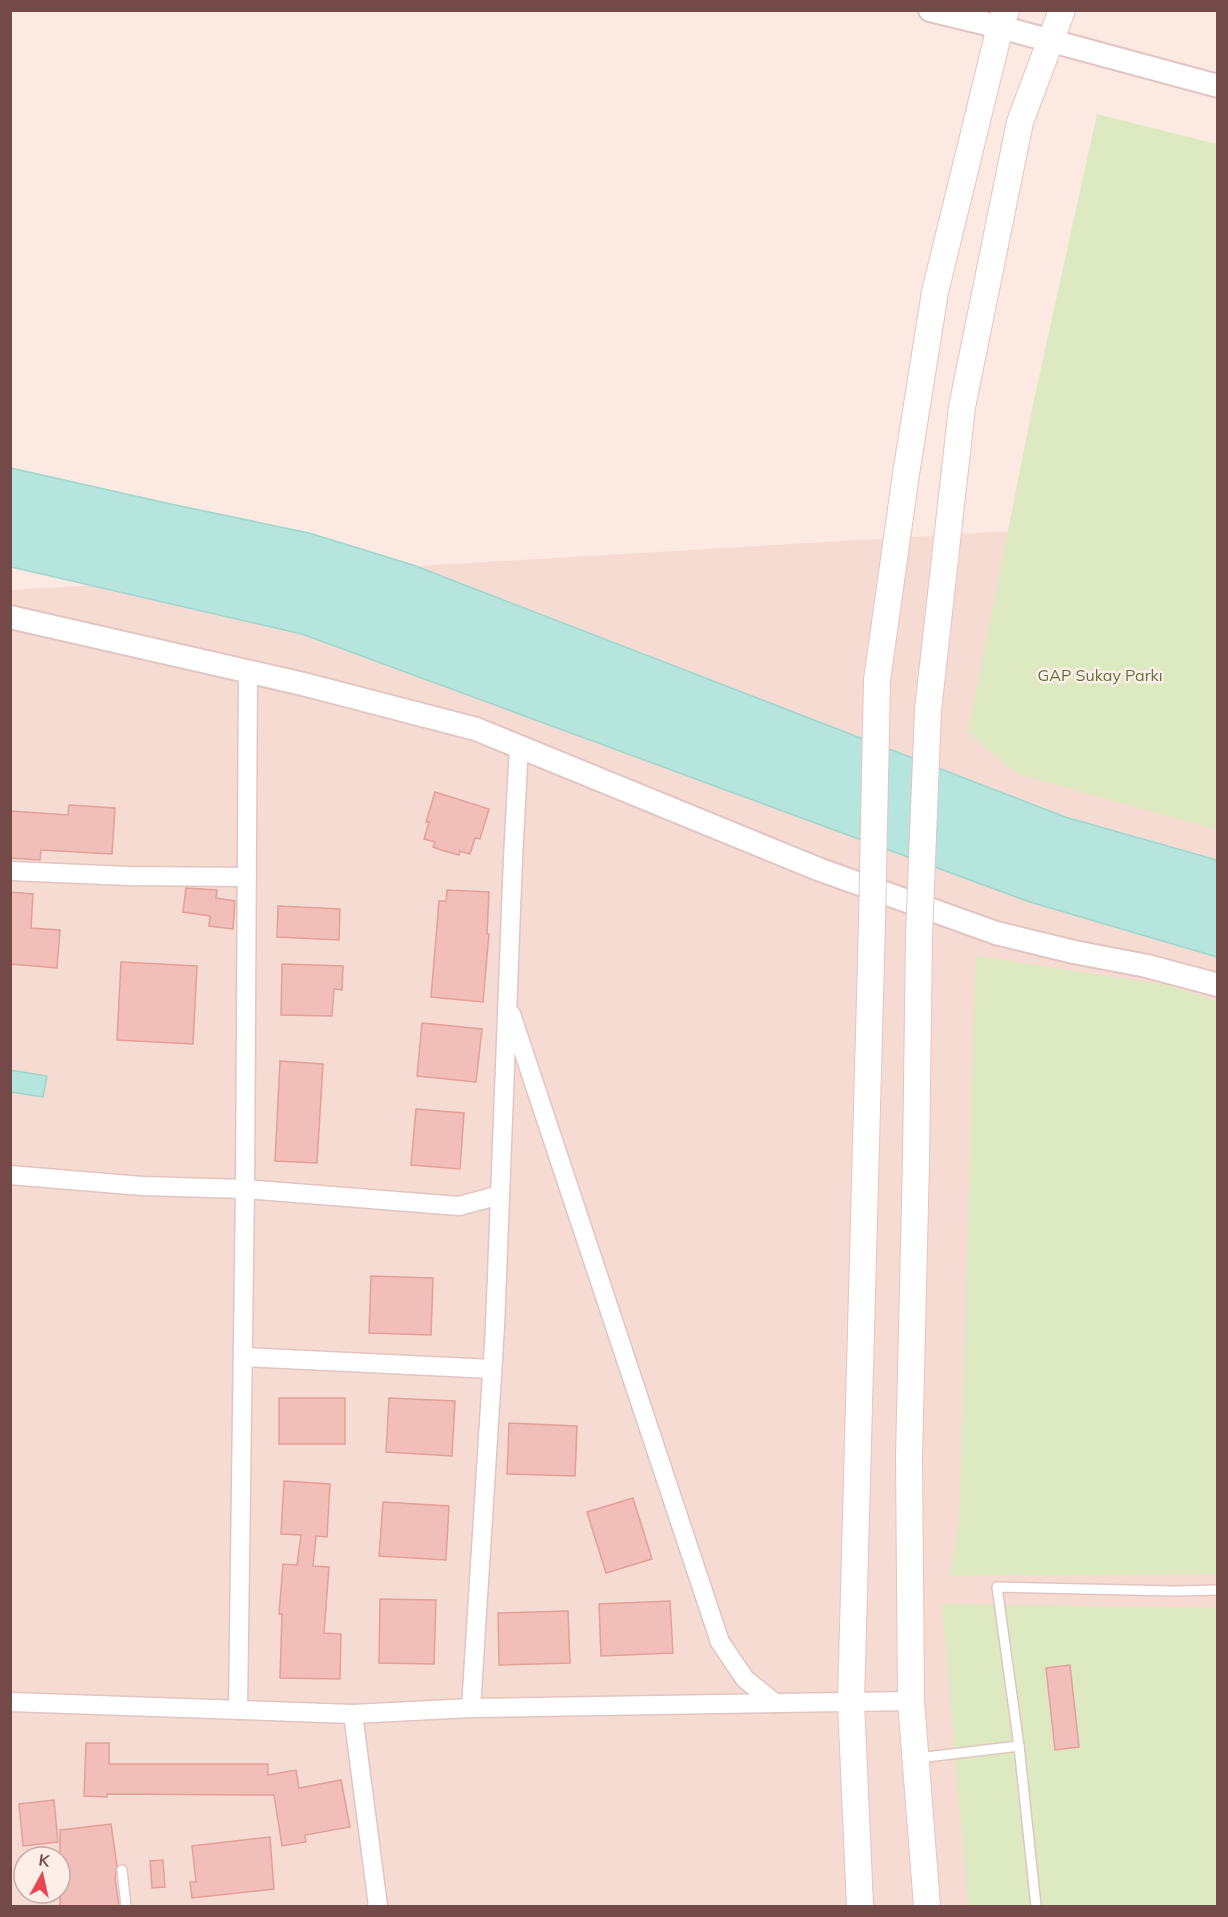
<svg xmlns="http://www.w3.org/2000/svg" width="1228" height="1917" viewBox="0 0 1228 1917" font-family="Mulish,sans-serif">
<style>
.residential{fill:#f6dbd3;fill-rule:evenodd}
.green{fill:#dde9c0}
.water{fill:#b6e5dd;stroke:#9cd7ce;stroke-width:1.5}
.building{fill:#f1beb9;stroke:#e49f99;stroke-width:1.5}
.lines{fill:none;stroke-linecap:round;stroke-linejoin:round}
.service-casing{stroke:#e2c5c0;stroke-width:12}
.minor-casing{stroke:#e2c5c0;stroke-width:21}
.tertiary-casing{stroke:#e2c5c0;stroke-width:26}
.secondary-casing{stroke:#e7c4bd;stroke-width:28}
.service{stroke:#fff;stroke-width:9}
.minor{stroke:#fff;stroke-width:18}
.tertiary{stroke:#fff;stroke-width:22}
.secondary{stroke:#fff;stroke-width:26}
.secondary-bridge-casing{stroke:#e7c4bd;stroke-width:28;stroke-linecap:butt}
.secondary-bridge{stroke:#fff;stroke-width:26}
.labels{text-anchor:middle;stroke-width:5;stroke-linejoin:round;paint-order:stroke}
.park-label{font-size:16px;fill:#5e743d;stroke:#ffeee7}
</style>
<rect width="100%" height="100%" fill="#fce9e1"/>
<!-- residential -->
<path class="residential" d="M1217,519V1906H11V590ZM24,1857H60V1893H24Z"/>
<!-- green -->
<g class="green">
<polygon points="1097,114 1217,144 1217,830 1017,774 968,732 1034,400"/>
<polygon points="976,956 1169,985 1217,1001 1217,1574 950,1576 959,1525"/>
<polygon points="942,1604 1217,1608 1217,1906 968,1906"/>
</g>
<!-- water -->
<g class="water">
<polygon points="11,468 166,503 309,533 413,565 1065,817 1217,860 1217,957 1030,902 302,634 11,567"/>
<polygon points="10,1070 47,1076 43,1097 11,1092"/>
</g>
<!-- building -->
<g class="building">
<polygon points="435,792 489,809 480,839 475,838 470,854 460,851 459,855 441,850 433,847 435,842 424,839 429,822 426,822"/>
<polygon points="69,805 115,808 112,854 41,850 40,860 10,858 10,811 68,815"/>
<polygon points="186,888 217,890 216,898 235,901 233,929 209,926 210,916 183,912"/>
<polygon points="447,890 489,892 487,934 489,934 483,1002 431,997 439,901 446,901"/>
<polygon points="10,892 33,894 31,928 60,930 57,968 10,964"/>
<polygon points="278,906 340,909 339,940 277,937"/>
<polygon points="121,962 197,966 193,1044 117,1040"/>
<polygon points="282,964 343,966 342,990 334,989 332,1016 281,1015"/>
<polygon points="422,1023 482,1029 476,1082 417,1076"/>
<polygon points="280,1061 323,1064 317,1163 275,1161"/>
<polygon points="416,1109 464,1113 460,1169 411,1165"/>
<polygon points="371,1276 433,1278 431,1335 369,1333"/>
<rect x="279" y="1398" width="66" height="46"/>
<polygon points="389,1398 455,1401 452,1456 386,1452"/>
<polygon points="509,1423 577,1426 575,1476 507,1474"/>
<polygon points="284,1481 330,1484 327,1537 316,1536 313,1566 329,1567 324,1633 341,1634 340,1679 280,1678 282,1614 279,1614 283,1564 297,1565 301,1535 281,1534"/>
<polygon points="633,1498 652,1559 606,1573 587,1512"/>
<polygon points="383,1502 449,1506 446,1560 379,1556"/>
<polygon points="380,1599 436,1600 434,1664 379,1663"/>
<polygon points="670,1601 673,1653 601,1656 599,1604"/>
<polygon points="568,1611 570,1663 499,1665 498,1613"/>
<polygon points="1070,1665 1079,1747 1055,1750 1046,1668"/>
<polygon points="86,1743 109,1743 109,1764 268,1764 268,1775 296,1770 299,1788 341,1780 350,1827 305,1835 306,1842 282,1846 274,1795 107,1794 107,1797 84,1796"/>
<polygon points="54,1800 58,1842 23,1846 19,1804"/>
<polygon points="111,1824 117,1866 115,1878 119,1906 60,1906 60,1830"/>
<polygon points="270,1837 274,1889 192,1898 190,1882 196,1882 192,1846"/>
<polygon points="163,1860 165,1887 152,1888 150,1861"/>
</g>
<g class="lines">
<!-- service casing -->
<g class="service-casing">
<g id="service">
<polyline points="918,1758 1019,1746"/>
<polyline points="122,1870 126,1906"/>
<polyline points="1036,1906 1019,1746 997,1587 1175,1591 1218,1590"/>
</g>
</g>
<!-- minor casing -->
<g class="minor-casing">
<g id="minor">
<polyline points="10,871 129,876 247,877"/>
<polyline points="511,1014 720,1642 745,1679 775,1703"/>
<polyline points="10,1175 142,1186 245,1189 459,1206 500,1195"/>
<polyline points="243,1357 492,1369"/>
<polyline points="10,1702 353,1714 471,1708 911,1701"/>
<polyline points="471,1708 495,1327 513,858 519,746"/>
<polyline points="238,1710 245,1189 248,671"/>
<polyline points="353,1714 378,1906"/>
</g>
</g>
<!-- tertiary casing -->
<g class="tertiary-casing">
<g id="tertiary">
<polyline points="930,10 1000,27 1218,86"/>
<polyline points="10,617 303,684 476,729 818,869 996,933 1074,952 1147,966 1218,985"/>
</g>
</g>
<!-- secondary casing -->
<g class="secondary-casing">
<g id="secondary">
<polyline points="877,680 906,474 935,292 1000,27 1006,10"/>
<polyline points="928,710 962,407 1020,122 1062,10"/>
<polyline points="919,936 916,1161 909,1457 911,1701 927,1906"/>
<polyline points="860,1906 851,1702 872,922"/>
</g>
</g>
<!-- service -->
<use href="#service" class="service"/>
<!-- minor -->
<use href="#minor" class="minor"/>
<!-- tertiary -->
<use href="#tertiary" class="tertiary"/>
<!-- secondary -->
<use href="#secondary" class="secondary"/>
<!-- secondary-bridge casing -->
<g class="secondary-bridge-casing">
<g id="secondary-bridge">
<polyline points="872,922 877,680"/>
<polyline points="919,936 928,710"/>
</g>
</g>
<!-- secondary-bridge -->
<use href="#secondary-bridge" class="secondary-bridge"/>
</g>
<g class="labels">
<!-- park labels -->
<g class="park-label">
<text x="1100" y="681">GAP Sukay Parkı</text>
</g>
</g>
<!-- border -->
<rect width="1228" height="1917" fill="none" stroke="#734a48" stroke-width="24"/>
<!-- north arrow -->
<g transform="translate(42 1875) rotate(8)"><circle r="28" fill="#ffeee7" stroke="#c7aca7" stroke-width="1.5"/>
<path d="M0-4.5L10 22L0 15L-10 22Z" fill="#e74653"/>
<text y="-9" font-size="16" font-weight="bold" text-anchor="middle" fill="#734a48">K</text>
</g>
</svg>
